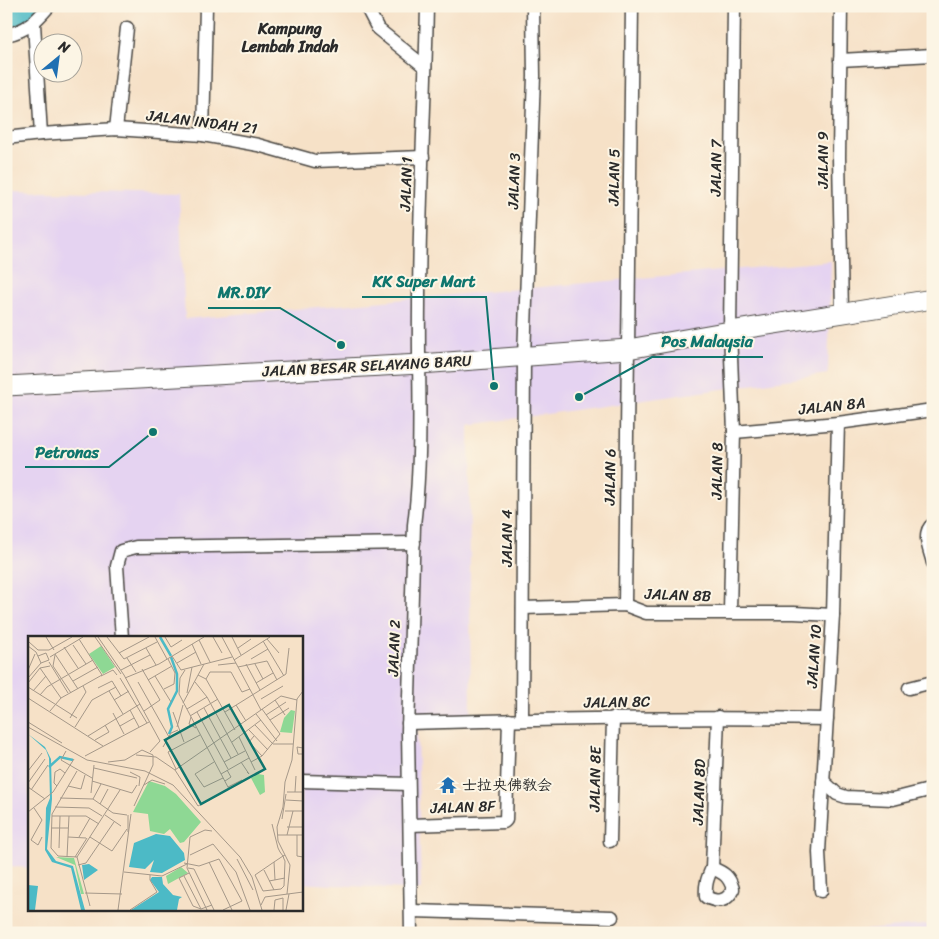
<svg xmlns="http://www.w3.org/2000/svg" width="939" height="939" viewBox="0 0 939 939" font-family="Sriracha,'LXGW WenKai TC',sans-serif">
<style>
.built{fill:#e5d3f1}
.lines{fill:none;stroke-linecap:round;stroke-linejoin:round}
.river{stroke:#4cbac6;stroke-width:21}
.street-casing{stroke:#494642;stroke-width:15}
.secondary-casing{stroke:#494642;stroke-width:21}
.street{stroke:#fff;stroke-width:12}
.secondary{stroke:#fff;stroke-width:19}
.labels{text-anchor:middle;stroke-width:4;stroke-linejoin:round;paint-order:stroke}
.street-label{font-size:15px;fill:#2b2b2b;stroke:#fcf5e5}
.poi-label{font-size:15px;fill:#2b2b2b;stroke:#fcf5e5;text-anchor:start}
.neighbourhood-label{font-size:16px;font-weight:bold;fill:#2b2b2b;stroke:#fcf5e5}
.inset-river{fill:none;stroke:#4cbac6;stroke-width:2.5}
.inset-road{fill:none;stroke:#a59889;stroke-width:1}
.view{fill:#0f766e;fill-opacity:0.15;stroke:#0f766e;stroke-width:2.5}
.inset-edge{fill:none;stroke:#2b2b2b;stroke-width:2.5}
.leader{fill:none;stroke:#0f766e;stroke-width:2}
.callout-dot{fill:#0f766e;stroke:#fcf5e5;stroke-width:2}
.callout-label{font-size:16px;text-anchor:middle;font-weight:bold;fill:#0f766e;stroke:#fcf5e5;stroke-width:4;stroke-linejoin:round;paint-order:stroke}
</style>
<rect width="100%" height="100%" fill="#fcf5e5"/>
<filter id="ink" filterUnits="userSpaceOnUse"><feTurbulence type="fractalNoise" baseFrequency=".02" numOctaves="2"/><feDisplacementMap in="SourceGraphic" scale="10" xChannelSelector="R" yChannelSelector="G"/><feConvolveMatrix kernelMatrix="1 2 1 2 8 2 1 2 1" color-interpolation-filters="sRGB"/></filter>
<filter id="wash" filterUnits="userSpaceOnUse"><feTurbulence type="fractalNoise" baseFrequency=".0096" numOctaves="4" result="noise"/><feDisplacementMap in="SourceGraphic" scale="20" xChannelSelector="R" yChannelSelector="G"/><feGaussianBlur stdDeviation="1.12" result="paint"/><feColorMatrix in="noise" values="0 0 0 0 0 0 0 0 0 0 0 0 0 0 0 0 0 1.4 0 .05"/><feComposite in="paint" operator="in"/></filter>
<g filter="url(#wash)">
<rect width="100%" height="100%" fill="#f6e1c7"/>
<!-- built -->
<g class="built">
<polygon points="6,190 179,194 185,319 831,261 828,374 469,425 471,724 417,730 421,890 301,883 301,638 29,638 29,868 6,866"/>
<polygon points="933,924 933,933 834,933"/>
</g>
<g class="lines">
<!-- river -->
<polyline class="river" points="6,23 19,16 30,6"/>
</g>
</g>
<g filter="url(#ink)">
<g class="lines">
<!-- street casing -->
<g class="street-casing">
<g id="street">
<polyline points="366,6 378,29 425,67"/>
<polyline points="841,6 839,157 842,313"/>
<polyline points="34,24 41,134"/>
<path d="M6,35C28,30 35,22 49,6"/>
<polyline points="840,60 933,55"/>
<polyline points="116,129 127,28"/>
<polyline points="203,135 206,6"/>
<polyline points="6,138 41,134 116,129 203,135 258,145 315,161 423,157"/>
<polyline points="734,432 838,423 933,410"/>
<path d="M933,524C921,533 930,550 933,563"/>
<polyline points="625,605 632,6"/>
<polyline points="523,608 625,605 646,613 794,613 833,615"/>
<polyline points="730,612 734,432 730,331 734,6"/>
<polyline points="122,638 117,566 121,551 136,547 414,543"/>
<polyline points="909,688 933,682"/>
<polyline points="522,720 524,357 534,76 533,6"/>
<path d="M408,723C548,719 687,717 827,719"/>
<polyline points="301,781 408,784"/>
<polyline points="823,781 837,794 846,797 893,799 933,789"/>
<polyline points="410,825 504,822 506,820 509,720"/>
<polyline points="610,841 613,718"/>
<path d="M712,868C724,873 729,876 733,889C727,902 718,903 706,897C705,885 707,879 712,868L718,717"/>
<polyline points="821,891 819,852 833,615 838,423"/>
<polyline points="412,911 612,917"/>
<path d="M411,933L408,731L414,525C423,452 418,379 419,306C419,206 425,106 427,6"/>
</g>
</g>
<!-- secondary casing -->
<g class="secondary-casing">
<polyline id="secondary" points="6,386 420,364 628,349 730,331 933,299"/>
</g>
<!-- street -->
<use href="#street" class="street"/>
<!-- secondary -->
<use href="#secondary" class="secondary"/>
</g>
</g>
<!-- icons -->
<defs>
<g id="temple-bare" transform="scale(1.35)"><path d="M0-6L5-2H3V0L6.5 2.5H4V6H1.5V3h-3V6H-4V2.5H-6.5L-3 0V-2H-5Z" fill="#1f6fb2" stroke="#fcf5e5" stroke-width="2.5" paint-order="stroke"/></g>
</defs>
<g fill-rule="evenodd">
<use href="#temple-bare" x="448" y="785"/>
</g>
<g class="labels">
<!-- street labels -->
<g class="street-label">
<text transform="translate(202 122) rotate(7)" y="5">JALAN INDAH 21</text>
<text transform="translate(823 160) rotate(-90)" y="5">JALAN 9</text>
<text transform="translate(716 168) rotate(-89)" y="5">JALAN 7</text>
<text transform="translate(614 177) rotate(-89)" y="5">JALAN 5</text>
<text transform="translate(514 181) rotate(-88)" y="5">JALAN 3</text>
<text transform="translate(406 184) rotate(-88)" y="5">JALAN 1</text>
<text transform="translate(367 366) rotate(-3)" y="5">JALAN BESAR SELAYANG BARU</text>
<text transform="translate(832 406) rotate(-6)" y="5">JALAN 8A</text>
<text transform="translate(717 471) rotate(-89)" y="5">JALAN 8</text>
<text transform="translate(610 477) rotate(-89)" y="5">JALAN 6</text>
<text transform="translate(507 538) rotate(-90)" y="5">JALAN 4</text>
<text transform="translate(678 595) rotate(2)" y="5">JALAN 8B</text>
<text transform="translate(394 648) rotate(-88)" y="5">JALAN 2</text>
<text transform="translate(814 656) rotate(-86)" y="5">JALAN 10</text>
<text transform="translate(617 702) rotate(-1)" y="5">JALAN 8C</text>
<text transform="translate(595 779) rotate(-89)" y="5">JALAN 8E</text>
<text transform="translate(699 792) rotate(-88)" y="5">JALAN 8D</text>
<text transform="translate(463 807) rotate(-2)" y="5">JALAN 8F</text>
</g>
<!-- poi labels -->
<g class="poi-label">
<text x="462" y="790">士拉央佛教会</text>
</g>
<!-- neighbourhood labels -->
<g class="neighbourhood-label">
<text x="290" y="34">Kampung<tspan x="290" dy="18">Lembah Indah</tspan></text>
</g>
</g>
<!-- overview -->
<g transform="translate(28 636)">
<rect width="275" height="275" fill="#f6e1c7"/>
<path d="M73,10L87,31L75,38L61,18ZM263,74L267,75L264,97L252,96L256,82ZM230,138L236,139L237,156L232,159L223,142ZM121,145L137,150L148,158L173,186L156,206L152,207L142,193L136,198L122,195L120,178L105,176ZM28,221L46,222L56,258H53L47,229ZM153,231L160,237L140,248L138,240Z" fill="#8ed894"/>
<path d="M0,98L17,111L23,123L24,163L19,213L28,225L45,230L57,274H53L43,232L24,226L17,214L18,172L22,162L21,122L18,114ZM128,198L142,200L156,217L157,224L134,237L122,236L126,224L117,233L101,231L106,207ZM61,228L70,234L56,244L54,229ZM124,241H134L135,248L145,259L154,261L151,263L149,274H103L131,256L122,244ZM0,249L10,250L7,274H0Z" fill="#4cbac6"/>
<path class="inset-river" d="M132,1L143,20M141,98L144,91L140,73L149,55V38L143,21M21,131L32,121L45,124"/>
<path class="inset-road" d="M18,1L26,14M67,1L93,38M70,1L96,39L132,105L122,116M79,1L96,23L129,6M127,1L139,23M137,1L143,11L154,4M185,1L194,17M194,1L233,74M204,1L213,19M239,3L251,17M171,4L182,26M235,5L256,40M1,6L10,14H21L44,1M164,8L173,28M45,9L58,28M0,10L8,16L13,27L21,24L18,17L10,20M36,11L50,32M118,12L128,29M210,12L223,3M91,17L121,1M27,18L50,53M27,19L25,30L43,57M144,20L153,34M22,21L55,1M99,22L108,36M223,23L240,13M206,24L242,1M239,25L249,44M21,26L40,57M149,27L168,16M218,28L232,54M227,28L235,43M190,29L208,27M210,31L239,25M12,32L33,62M114,33L132,64L116,75M0,34L7,18M93,34L122,19M153,34L204,21M170,39L178,43L207,94M73,40L85,34L89,39M127,40L143,66M0,42L13,27M92,42L119,87M97,42L131,28L176,1M178,43L182,36H203L214,56L222,53M120,44L144,30M45,45L70,31M110,46L141,101M167,46L179,61L210,118M0,47L12,32L22,30M228,47L245,37M0,51L49,82M70,52L84,45L93,60M136,53L146,48L147,37L140,23M5,55L18,40M81,55L95,78M159,57L164,31M12,59L19,51L65,24M0,62L75,110M233,63L255,50M86,64L101,55M247,64L257,79M155,67L176,28M208,69L218,85M176,72L203,122M159,73L179,61M102,74L111,91M22,75L33,62L74,39L51,3M145,76L156,106M169,76L200,133M197,76L258,38L261,12M85,77L96,98M228,78L249,105M238,79L258,66M162,80L190,63M163,81L161,88L168,92M42,82L58,56L55,50M242,84L261,72M0,86L34,107M227,89L245,108H265M92,90L106,82M0,91L59,124L117,135L145,149L212,221L224,241L234,274M47,91L64,64L88,51M149,91L155,69M221,94L240,114M60,100L112,68M226,100L221,106L234,120M211,101L227,134M67,104L81,96L77,89M204,106L233,84M135,111L143,97L150,94M275,112L269,111L270,118H275M38,115L33,124L64,142M108,119L128,121L147,134L170,170L201,153L151,58L152,42L157,34M57,120L121,86M80,126L97,124L114,114L125,119V129L106,170M186,126L167,138L176,151L195,142M196,126L217,115M213,126L221,138L219,136M223,126L234,120L252,98L234,73M66,132L109,142M148,133L140,116L172,99M147,134L253,60L269,64M0,135L14,117M49,135L24,178L23,212L30,220L49,221M102,136L112,141L111,150M193,138L221,122M64,145L104,157L109,149M197,145L203,141L199,134M0,147L17,123M116,149L124,144L137,148M29,150L26,147L27,136L32,133L37,137M40,150L53,153L57,139M0,151L17,163M200,151L214,144M3,154L20,129M259,156H275M267,156L268,140M63,157L66,129M32,162L65,163L85,177L99,179M65,163L73,148M258,164L275,165M72,168L80,153M27,171L61,172L74,180M6,172L14,184L3,204L10,209L14,201M257,175H275M0,176L25,156L46,123M77,179L93,190M24,180H58L71,188M254,183L258,158M244,188L250,212L252,216L255,220L256,223L257,225L256,250L253,253L235,255L227,239L246,226L255,220L257,219M259,191H275M23,192H40M100,196V179M250,199H275M259,199L265,175M269,199V220L275,221M40,201L58,202M51,201L62,182M62,201L84,215L99,193M162,201L159,232L179,274M162,201L177,194L184,195M31,212L32,180M162,219L185,208L208,236L222,274M39,221L41,180M47,221L59,202M49,221L92,154M49,221L62,270M209,223L225,254M181,226L204,274M246,226L247,244M156,227L171,230L191,223L214,265L195,274M50,229L58,227L86,186M160,232L166,233L186,274M236,234L246,254M96,236L134,240L159,228M161,237L151,242L165,270L173,273L184,269M156,240L173,273M241,245L257,242M57,257L94,258M259,258L262,229L250,205L249,191L255,171L257,146L264,124L269,63L275,55M233,269L237,261L275,256M90,274L103,178M102,274L129,256L122,244V239M246,274L247,264L255,262V274M258,274L261,258"/>
<path class="view" d="M201,69L237,133L173,168L137,104Z"/>
<rect width="275" height="275" class="inset-edge"/>
</g>
<!-- callouts -->
<path class="leader" d="M494 386L486 297H362M341 345L280 308H208M579 397L652 357H763M153 432L109 467H25"/>
<g class="callout-dot">
<circle cx="494" cy="386" r="5"/>
<circle cx="341" cy="345" r="5"/>
<circle cx="579" cy="397" r="5"/>
<circle cx="153" cy="432" r="5"/>
</g>
<g class="callout-label">
<text x="424" y="287">KK Super Mart</text>
<text x="244" y="298">MR.DIY</text>
<text x="707" y="347">Pos Malaysia</text>
<text x="67" y="458">Petronas</text>
</g>
<!-- margin -->
<rect width="939" height="939" fill="none" stroke="#fcf5e5" stroke-width="25"/>
<!-- north arrow -->
<g transform="translate(58 58) rotate(29)"><circle r="24" fill="#fcf5e5" stroke="#a8a49b"/>
<path d="M0-4L9 19L0 12L-9 19Z" fill="#1f6fb2"/>
<text y="-8" font-size="14" font-weight="bold" text-anchor="middle" fill="#2b2b2b">N</text>
</g>
</svg>
